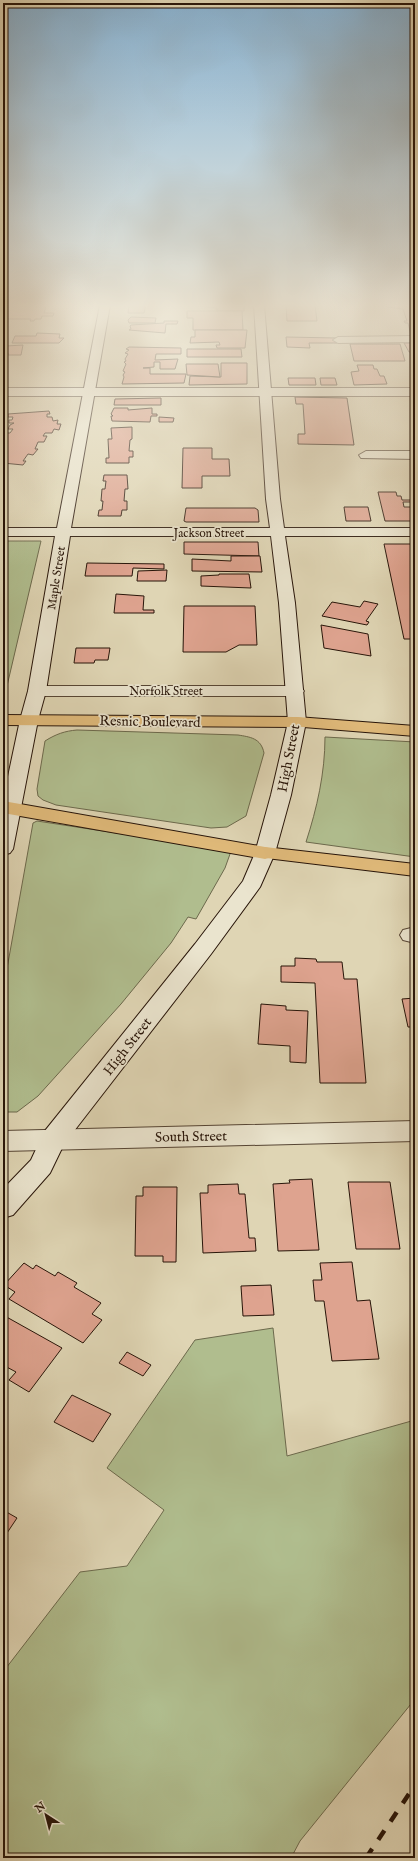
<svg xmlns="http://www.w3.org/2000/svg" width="418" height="1861" viewBox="0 0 418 1861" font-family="'IM FELL English',serif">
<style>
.green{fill:#b0bd8e;stroke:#6c694c}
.building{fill:#dea38f;stroke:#281509}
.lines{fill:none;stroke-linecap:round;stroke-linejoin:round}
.street-casing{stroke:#564534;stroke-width:2}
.secondary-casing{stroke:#281509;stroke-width:2}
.primary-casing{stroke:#281509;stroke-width:2}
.highway-casing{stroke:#281509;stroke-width:2}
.street{fill:#eae4ce;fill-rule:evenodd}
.secondary{fill:#eae4ce;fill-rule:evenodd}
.primary{fill:#e0ba7a;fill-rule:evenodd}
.highway{fill:#e0ba7a;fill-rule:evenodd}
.rail{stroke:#281509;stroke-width:4.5;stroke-dasharray:11 11;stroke-linecap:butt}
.labels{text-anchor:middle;stroke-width:3.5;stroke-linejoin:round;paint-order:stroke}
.far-street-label{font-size:12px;fill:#281509;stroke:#eae4ce}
.street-label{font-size:14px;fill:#281509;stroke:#eae4ce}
</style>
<rect width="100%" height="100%" fill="#dfd5b4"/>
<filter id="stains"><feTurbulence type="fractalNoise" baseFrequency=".005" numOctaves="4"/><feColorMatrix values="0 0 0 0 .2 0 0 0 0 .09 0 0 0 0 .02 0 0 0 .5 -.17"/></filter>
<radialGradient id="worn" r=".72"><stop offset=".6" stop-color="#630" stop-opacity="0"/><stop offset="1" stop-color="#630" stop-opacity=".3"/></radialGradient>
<!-- green -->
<g class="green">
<polygon points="3,541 41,541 3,703"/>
<path d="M77,730L238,735C250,737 261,738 264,753L246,816L227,827L211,828L56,805L43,800L38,796L37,789L45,741C56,734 65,731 77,730Z"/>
<path d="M325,737L415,742V857L306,842C317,808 325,773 325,737Z"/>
<polygon points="37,821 228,850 230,854 225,868 196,919 188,917 171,943 121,1004 38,1096 17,1112 4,1112 3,991 33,823"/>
<polygon points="273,1328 287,1456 415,1420 415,1699 300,1841 291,1858 3,1858 3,1672 80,1572 127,1566 164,1510 107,1468 195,1340"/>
</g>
<!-- building -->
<g class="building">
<polygon points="129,305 146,305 144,313 128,313"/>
<polygon points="191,305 244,305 244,311 217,311 217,308"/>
<polygon points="286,305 315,305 317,321 287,321"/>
<polygon points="387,305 415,305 415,335 411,335 408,323 405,323 404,321 407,321 403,309 387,307"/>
<polygon points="3,306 46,306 44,313 54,313 53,316 42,316 41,319 35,319 34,321 30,321 31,319 3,319"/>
<polygon points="187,311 242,311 243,330 193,330 193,318 187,318"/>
<polygon points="131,317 156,318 155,323 129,323 128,320"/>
<polygon points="164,321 178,321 177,324 166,324 165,333 129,330 131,329 130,326 131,325 164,323"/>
<polygon points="195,330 247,330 245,348 217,348 216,345 220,345 219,342 190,343 191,337 195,337"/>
<polygon points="37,333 60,334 59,338 64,338 59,343 12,343 15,336 36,336"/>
<polygon points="286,337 336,338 337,343 309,343 310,348 287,347"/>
<polygon points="404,343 415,343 415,352 409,352"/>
<polygon points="350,344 400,344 405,361 354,361"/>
<polygon points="23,345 21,355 8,355 8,353 4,353 6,346"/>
<polygon points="129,347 181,348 181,354 156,354 155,360 178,359 175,369 160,369 160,362 154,362 154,367 143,368 150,368 150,374 186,374 184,383 122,384 124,377 123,375 125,372 123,371 126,364 124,362 126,361 125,359 128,354 125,353 129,350 126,349"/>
<polygon points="187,349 241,349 242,357 187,357"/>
<polygon points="221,363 247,363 247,384 189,385 190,376 221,377"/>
<polygon points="186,364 218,364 220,377 187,375"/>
<polygon points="357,365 373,365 374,369 377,369 380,376 384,376 387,384 354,385 351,372 359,371"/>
<polygon points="288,378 315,378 316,385 289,385"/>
<polygon points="320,378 335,378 337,385 321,385"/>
<polygon points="295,397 347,398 354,445 298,444 298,434 305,434 303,404 296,404"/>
<polygon points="161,398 161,405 114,405 115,399"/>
<polygon points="114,408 128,408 128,410 152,408 152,414 157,414 157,416 151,416 150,422 112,421 111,416 113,416 111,414"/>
<polygon points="49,411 50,414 47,414 47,417 52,417 53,421 58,420 57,424 61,424 59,430 54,429 52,433 45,433 43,436 47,436 44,442 38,442 35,449 38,449 33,455 28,454 23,461 26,461 23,465 3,463 3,435 5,433 10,433 13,429 8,429 10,425 14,423 9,423 9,420 12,420 13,417 8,417 8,414"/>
<polygon points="159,417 174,418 173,422 159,422"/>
<polygon points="132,427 132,439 130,440 129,451 133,451 133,457 129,457 129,463 106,463 106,458 109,458 108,439 112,439 111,428"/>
<polygon points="183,448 212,448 212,459 229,459 230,476 202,476 202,488 182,488"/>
<polygon points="104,475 127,475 128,489 125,489 124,501 127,501 127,510 122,510 121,516 98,516 99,510 102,510 103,501 101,501 102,489 105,489 106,481 103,481"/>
<polygon points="378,492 396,492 397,496 401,496 402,500 412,500 413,502 403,502 404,507 415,507 415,521 385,521"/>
<polygon points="344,507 368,507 371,521 346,521"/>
<polygon points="186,508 255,508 258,510 259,522 186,522 184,521"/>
<polygon points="184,542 258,542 259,556 184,554"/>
<polygon points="384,544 415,544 415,639 404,639"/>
<polygon points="231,556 260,556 262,572 192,571 192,559 231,561"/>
<polygon points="87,563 164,564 164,569 133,568 132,576 85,576"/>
<polygon points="167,570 166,581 137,581 138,571"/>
<polygon points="219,574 249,574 251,588 201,586 201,576 219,575"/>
<polygon points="116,594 144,596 143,610 154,610 154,613 114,613"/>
<polygon points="364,601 378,604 366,621 369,622 367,625 322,616 332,602 360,607"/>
<polygon points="184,606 255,606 257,645 239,645 226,652 183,652"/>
<polygon points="321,625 368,634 371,656 324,648"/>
<polygon points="76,648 110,648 108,660 95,660 94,663 74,663"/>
<polygon points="295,958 316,959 317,962 342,962 344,979 357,979 366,1083 320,1083 315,983 281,982 281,966 295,966"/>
<polygon points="415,998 415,1027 408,1027 402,999"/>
<polygon points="261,1004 286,1006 286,1010 308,1011 306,1063 290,1062 290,1046 258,1044"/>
<polygon points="312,1179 319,1250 278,1251 273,1184 290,1183 289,1180"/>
<polygon points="348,1182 390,1182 400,1249 356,1249"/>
<polygon points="238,1184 239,1194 245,1194 249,1238 255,1238 256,1251 203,1253 200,1193 208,1193 208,1185"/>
<polygon points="143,1187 177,1187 176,1262 163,1262 163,1256 135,1256 136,1196 143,1196"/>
<polygon points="352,1262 357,1301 370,1300 379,1359 332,1361 324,1301 315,1301 313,1280 322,1280 320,1263"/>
<polygon points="24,1263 33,1269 36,1265 55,1276 58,1272 77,1283 74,1287 101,1303 92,1314 102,1320 83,1343 9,1299 15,1292 4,1285"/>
<polygon points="271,1285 274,1315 243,1316 241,1286"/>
<polygon points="3,1315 62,1348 29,1392 9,1380 16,1372 3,1365"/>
<polygon points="127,1352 151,1365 143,1376 119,1363"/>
<polygon points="72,1395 111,1414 93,1442 54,1422"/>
<polygon points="3,1510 17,1518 3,1539"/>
</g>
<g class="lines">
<!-- street casing -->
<g class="street-casing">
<g id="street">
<polygon points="415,336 415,342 338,343 333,340 338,337"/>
<rect x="3" y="388" width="412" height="8"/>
<polygon points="366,451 415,451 415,459 361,458 359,455"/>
<polygon points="37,686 295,686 301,687 304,691 301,695 295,696 37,696 31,695 28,691 31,687"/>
<polygon points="411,928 415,929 415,943 403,940 400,935 403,930"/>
<polygon points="415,1121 415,1141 3,1151 3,1131"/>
</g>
</g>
<!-- secondary casing -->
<g class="secondary-casing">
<polygon id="secondary" points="100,305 110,305 71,528 270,528 266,499 254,305 264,305 280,499 284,528 415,528 415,536 285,536 295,603 306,722 291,795 275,853 260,887 211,954 64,1144 50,1173 13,1215 3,1218 3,1189 31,1160 44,1132 195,944 243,881 255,853 271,795 288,722 279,603 271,536 70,536 46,691 38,720 13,849 10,853 3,855 3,800 20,720 28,691 55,536 3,536 3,528 57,528"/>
</g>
<!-- primary casing -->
<g class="primary-casing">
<g id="primary">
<polygon points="3,715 297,717 303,718 306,722 303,726 297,727 3,725"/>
<polygon points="3,801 265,847 272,849 275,853 272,857 265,859 3,813"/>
</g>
</g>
<!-- highway casing -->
<g class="highway-casing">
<g id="highway">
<polygon points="297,717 415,726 415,736 291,726 288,722 291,718"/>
<polygon points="265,847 415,864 415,876 258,857 255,853 258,849"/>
</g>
</g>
<!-- street -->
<use href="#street" class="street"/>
<!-- secondary -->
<use href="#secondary" class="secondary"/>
<!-- primary -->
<use href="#primary" class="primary"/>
<!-- highway -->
<use href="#highway" class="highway"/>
<!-- rail -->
<polyline class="rail" points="366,1858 415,1785"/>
</g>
<!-- sky -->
<linearGradient id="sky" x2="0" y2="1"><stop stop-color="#88b4d5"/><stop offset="0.54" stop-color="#f1ecdd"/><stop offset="1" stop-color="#f1ecdd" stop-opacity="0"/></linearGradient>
<rect width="418" height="566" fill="url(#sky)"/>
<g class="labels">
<!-- far-street labels -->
<g class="far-street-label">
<text x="209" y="537">Jackson Street</text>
<text transform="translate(56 578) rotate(-81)" y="4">Maple Street</text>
<text x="166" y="695">Norfolk Street</text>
</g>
<!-- street labels -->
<g class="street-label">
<text transform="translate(150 721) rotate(1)" y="5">Resnic Boulevard</text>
<text transform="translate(288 758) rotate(-79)" y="5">High Street</text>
<text transform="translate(127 1046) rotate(-52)" y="5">High Street</text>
<text transform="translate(191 1136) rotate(-1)" y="5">South Street</text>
</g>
</g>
<!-- margin -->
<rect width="418" height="1861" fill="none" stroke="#dfd5b4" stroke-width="16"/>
<rect x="4" y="4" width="410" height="1853" fill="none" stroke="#281509" stroke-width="2"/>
<rect x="8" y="8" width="402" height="1845" fill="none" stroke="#281509"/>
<!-- north arrow -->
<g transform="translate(46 1815) rotate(324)" stroke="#eae4ce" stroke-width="3" paint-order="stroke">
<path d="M0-3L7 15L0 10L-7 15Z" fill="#281509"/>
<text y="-6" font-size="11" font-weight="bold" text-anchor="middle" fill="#281509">N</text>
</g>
<rect width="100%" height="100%" filter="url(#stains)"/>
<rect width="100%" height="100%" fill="url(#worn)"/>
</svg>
